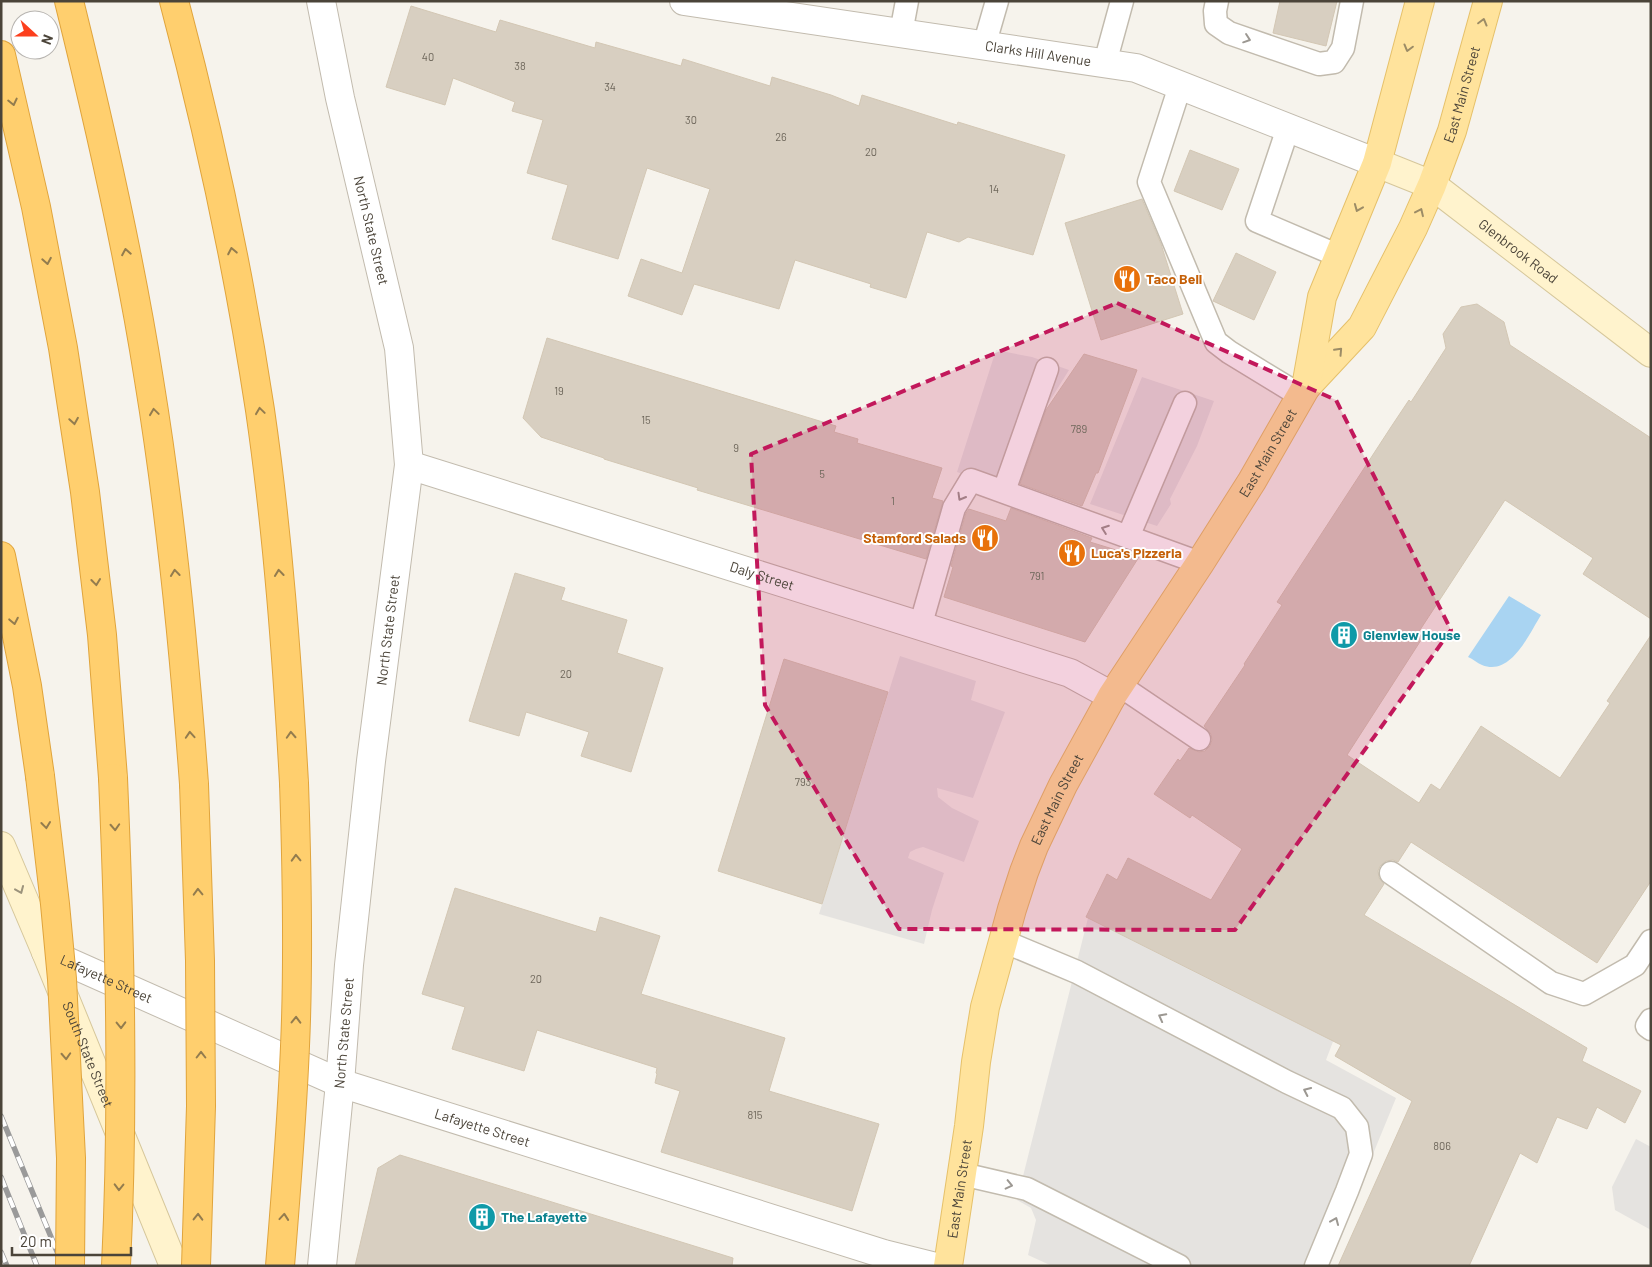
<svg xmlns="http://www.w3.org/2000/svg" width="1652" height="1267" viewBox="0 0 1652 1267" font-family="Barlow,sans-serif">
<style>
.parking{fill:#e5e3e0}
.water{fill:#a9d4f2}
.building{fill:#d8cfc1;stroke:#d3c7b4}
.lines{fill:none;stroke-linecap:round;stroke-linejoin:round}
.service-casing{stroke:#c2bbae;stroke-width:25}
.minor-casing{stroke:#c2bbae;stroke-width:30}
.secondary-casing{stroke:#d6c79b;stroke-width:30}
.primary-casing{stroke:#e6c16a;stroke-width:30}
.motorway-casing{stroke:#e0a43c;stroke-width:30}
.service{stroke:#fff;stroke-width:22}
.minor{stroke:#fff;stroke-width:28}
.secondary{stroke:#fff3cd;stroke-width:28}
.primary{stroke:#ffe39c;stroke-width:28}
.motorway{stroke:#ffcf6e;stroke-width:28}
.rail-casing{stroke:#9a9a9a;stroke-width:5.5}
.rail{stroke:#fff;stroke-width:4;stroke-dasharray:11;stroke-linecap:butt}
.motorway-bridge-casing{stroke:#e0a43c;stroke-width:30;stroke-linecap:butt}
.motorway-bridge{stroke:#ffcf6e;stroke-width:28}
.oneway{stroke:#9c8c66}
.oneway2{stroke:#9c9892}
.oneway3{stroke:#937c4e}
.oneway4{stroke:#9c937c}
.marked{fill:#c2185b;fill-opacity:0.2;stroke:#c2185b;stroke-width:4;stroke-dasharray:10 6;stroke-linejoin:round}
.labels{text-anchor:middle;stroke-width:4;stroke-linejoin:round;paint-order:stroke}
.number-label{font-size:11px;fill:#6e675b}
.street-label{font-size:14px;fill:#4b4439;stroke:#fff}
.food-label{font-size:14px;font-weight:bold;fill:#c56008;stroke:#fff;text-anchor:start}
.culture-label{font-size:14px;font-weight:bold;fill:#0d838f;stroke:#fff;text-anchor:start}
</style>
<rect width="100%" height="100%" fill="#f6f3ec"/>
<!-- parking -->
<g class="parking">
<polygon points="996,350 1032,357 1069,370 1039,418 1012,491 957,472"/>
<polygon points="1142,377 1214,401 1197,446 1170,499 1171,504 1157,526 1090,504"/>
<polygon points="900,656 976,681 971,700 1005,712 973,798 937,788 938,797 952,808 979,821 964,862 923,847 916,849 910,852 908,858 944,873 932,910 924,944 819,914"/>
<polygon points="1088,918 1337,1031 1326,1060 1396,1098 1327,1266 1052,1266 1028,1255 1036,1220 1031,1208 1017,1200"/>
<polygon points="1636,1139 1651,1147 1651,1230 1615,1210 1612,1187"/>
</g>
<!-- water -->
<path class="water" d="M1509,596L1541,615C1529,634 1511,677 1482,665C1477,663 1473,659 1468,657Z"/>
<!-- building -->
<g class="building">
<polygon points="1280,1 1337,1 1326,46 1273,33"/>
<polygon points="411,6 496,32 500,20 595,48 596,42 681,66 683,59 770,86 772,77 831,95 859,106 862,95 957,125 958,122 1065,155 1033,255 968,237 959,242 927,232 906,298 870,287 871,284 795,260 779,309 694,284 682,315 628,296 641,259 682,273 710,189 647,168 618,259 552,239 568,185 527,173 543,120 512,111 515,102 453,78 445,105 386,87"/>
<polygon points="1190,150 1239,169 1222,210 1174,191"/>
<polygon points="1142,199 1161,244 1183,314 1101,340 1065,223"/>
<polygon points="1236,253 1276,272 1254,320 1213,301"/>
<polygon points="1477,304 1504,322 1510,345 1651,438 1651,619 1583,574 1593,558 1505,500 1418,633 1423,637 1347,755 1419,803 1431,784 1440,790 1481,726 1560,778 1610,703 1607,701 1651,635 1651,881 1597,963 1411,842 1398,862 1393,860 1386,861 1380,866 1378,871 1379,878 1384,884 1364,915 1587,1048 1582,1061 1641,1091 1625,1123 1597,1107 1587,1129 1557,1117 1537,1163 1520,1153 1469,1266 1338,1266 1412,1101 1335,1056 1341,1045 1086,917 1107,874 1117,880 1128,858 1211,900 1242,849 1192,815 1190,818 1154,794 1178,759 1180,761 1189,748 1199,752 1205,751 1210,746 1212,740 1211,734 1204,726 1245,665 1244,664 1282,605 1277,602 1391,427 1409,400 1411,402 1446,348 1443,334 1461,307"/>
<polygon points="547,338 836,426 834,432 858,439 857,443 942,468 932,498 943,501 926,559 697,490 698,488 604,459 604,458 541,437 523,418"/>
<polygon points="1084,354 1137,370 1098,473 1096,473 1082,506 1020,484 1046,410"/>
<polygon points="1011,508 1092,538 1090,542 1139,557 1085,642 944,597 953,567 951,566 966,513 969,509 1006,521"/>
<polygon points="515,573 565,588 561,600 627,620 617,653 663,668 631,772 581,756 589,732 526,712 519,736 469,721"/>
<polygon points="784,659 888,692 822,904 718,871"/>
<polygon points="455,888 596,932 600,917 660,936 641,994 785,1038 769,1091 879,1124 852,1211 661,1152 680,1091 655,1083 657,1074 656,1073 657,1068 537,1030 524,1071 452,1049 465,1007 422,994"/>
<polygon points="400,1155 733,1258 732,1266 355,1266 378,1168"/>
</g>
<g class="lines">
<!-- service casing -->
<g class="service-casing">
<g id="service">
<polyline points="1217,1 1215,11 1216,24 1229,33 1319,64 1334,62 1343,48 1352,1"/>
<polyline points="901,33 907,1"/>
<polyline points="984,46 997,1"/>
<polyline points="1105,63 1122,1"/>
<polyline points="1180,86 1149,182 1216,342 1229,352 1301,396"/>
<polyline points="1288,128 1257,221 1339,256"/>
<polyline points="1004,491 1047,369"/>
<polyline points="1128,537 1185,403"/>
<polyline points="920,627 954,508 971,480 1200,563"/>
<polyline points="1119,685 1199,739"/>
<polyline points="1391,873 1551,983 1584,994 1635,965 1651,941"/>
<polyline points="1003,941 1077,972 1287,1082 1342,1108 1357,1127 1361,1154 1347,1191 1316,1266"/>
<polyline points="1651,1020 1647,1026 1651,1029"/>
<polyline points="962,1174 1027,1189 1179,1266"/>
</g>
</g>
<!-- minor casing -->
<g class="minor-casing">
<g id="minor">
<path id="s1" d="M321,1L340,98L399,348L409,465L371,761L349,965L340,1083L322,1266"/>
<path id="s2" d="M684,1L1136,68L1377,163"/>
<path id="s3" d="M409,465L1070,673L1112,696"/>
<path id="s4" d="M46,952L340,1083L884,1254L932,1266"/>
</g>
</g>
<!-- secondary casing -->
<g class="secondary-casing">
<g id="secondary">
<path id="s5" d="M1377,163L1432,185L1651,353"/>
<path id="s6" d="M1,846L46,952L174,1266"/>
</g>
</g>
<!-- primary casing -->
<g class="primary-casing">
<g id="primary">
<path id="s7" d="M1306,387L1362,327L1413,228L1432,185L1452,131L1488,1"/>
<path id="s8" d="M948,1266L969,1126L976,1062L985,1007L1012,909L1024,872L1034,846L1063,785L1112,696L1200,563L1252,481L1306,387L1322,297L1377,163L1420,1"/>
</g>
</g>
<!-- motorway casing -->
<g class="motorway-casing">
<g id="motorway">
<path d="M69,1C100,126 129,252 149,380C171,514 184,648 194,784"/>
<path d="M174,1C210,136 239,272 260,410C278,534 287,659 294,783"/>
<polyline points="1,55 36,207 63,348 85,492 102,635 113,778"/>
<polyline points="1,556 27,686 40,776"/>
</g>
</g>
<!-- service -->
<use href="#service" class="service"/>
<!-- minor -->
<use href="#minor" class="minor"/>
<!-- secondary -->
<use href="#secondary" class="secondary"/>
<!-- primary -->
<use href="#primary" class="primary"/>
<!-- motorway -->
<use href="#motorway" class="motorway"/>
<!-- rail casing -->
<g class="rail-casing">
<g id="rail">
<polyline points="1,1116 63,1266"/>
<polyline points="1,1177 37,1266"/>
<polyline points="1,1252 7,1266"/>
</g>
</g>
<!-- rail -->
<use href="#rail" class="rail"/>
<!-- motorway-bridge casing -->
<g class="motorway-bridge-casing">
<g id="motorway-bridge">
<polyline points="40,776 55,904 62,979 71,1158 70,1266"/>
<path d="M113,778C120,941 124,1103 116,1266"/>
<polyline points="194,784 200,961 201,1106 196,1266"/>
<path d="M280,1266C286,1193 292,1119 295,1046C299,958 297,871 294,783"/>
</g>
</g>
<!-- motorway-bridge -->
<use href="#motorway-bridge" class="motorway-bridge"/>
</g>
<!-- one-way arrows -->
<defs><path id="oneway-chevron" d="M-2-3.5L2.5 0L-2 3.5" fill="none" stroke-width="1.6" stroke-linecap="round" stroke-linejoin="round" transform="scale(1.25)"/></defs>
<g class="oneway">
<use href="#oneway-chevron" transform="translate(1483 22) rotate(-75)"/>
<use href="#oneway-chevron" transform="translate(1408 48) rotate(105)"/>
<use href="#oneway-chevron" transform="translate(1358 208) rotate(112)"/>
<use href="#oneway-chevron" transform="translate(1420 212) rotate(-65)"/>
<use href="#oneway-chevron" transform="translate(1339 351) rotate(-47)"/>
</g>
<g class="oneway2">
<use href="#oneway-chevron" transform="translate(1247 39) rotate(19)"/>
<use href="#oneway-chevron" transform="translate(961 497) rotate(120)"/>
<use href="#oneway-chevron" transform="translate(1105 529) rotate(-160)"/>
<use href="#oneway-chevron" transform="translate(1162 1017) rotate(-152)"/>
<use href="#oneway-chevron" transform="translate(1307 1091) rotate(-155)"/>
<use href="#oneway-chevron" transform="translate(1009 1185) rotate(13)"/>
<use href="#oneway-chevron" transform="translate(1335 1221) rotate(-67)"/>
</g>
<g class="oneway3">
<use href="#oneway-chevron" transform="translate(13 102) rotate(77)"/>
<use href="#oneway-chevron" transform="translate(232 251) rotate(-101)"/>
<use href="#oneway-chevron" transform="translate(126 252) rotate(-100)"/>
<use href="#oneway-chevron" transform="translate(47 261) rotate(80)"/>
<use href="#oneway-chevron" transform="translate(260 411) rotate(-98)"/>
<use href="#oneway-chevron" transform="translate(154 412) rotate(-98)"/>
<use href="#oneway-chevron" transform="translate(74 421) rotate(81)"/>
<use href="#oneway-chevron" transform="translate(175 573) rotate(-96)"/>
<use href="#oneway-chevron" transform="translate(279 573) rotate(-96)"/>
<use href="#oneway-chevron" transform="translate(96 582) rotate(83)"/>
<use href="#oneway-chevron" transform="translate(14 621) rotate(79)"/>
<use href="#oneway-chevron" transform="translate(190 735) rotate(-94)"/>
<use href="#oneway-chevron" transform="translate(291 735) rotate(-93)"/>
<use href="#oneway-chevron" transform="translate(46 825) rotate(83)"/>
<use href="#oneway-chevron" transform="translate(115 827) rotate(87)"/>
<use href="#oneway-chevron" transform="translate(296 858) rotate(-92)"/>
<use href="#oneway-chevron" transform="translate(198 892) rotate(-92)"/>
<use href="#oneway-chevron" transform="translate(296 1020) rotate(-89)"/>
<use href="#oneway-chevron" transform="translate(121 1025) rotate(89)"/>
<use href="#oneway-chevron" transform="translate(201 1055) rotate(-90)"/>
<use href="#oneway-chevron" transform="translate(66 1056) rotate(87)"/>
<use href="#oneway-chevron" transform="translate(119 1187) rotate(91)"/>
<use href="#oneway-chevron" transform="translate(198 1217) rotate(-89)"/>
<use href="#oneway-chevron" transform="translate(284 1217) rotate(-85)"/>
</g>
<use class="oneway4" href="#oneway-chevron" transform="translate(20 890) rotate(67)"/>
<!-- marked area -->
<path class="marked" d="M1117,303L1336,400L1451,630L1235,930L899,929L765,705L751,454Z"/>
<!-- icons -->
<defs>
<g id="restaurant-disc" transform="scale(1.4375)"><circle r="9.5" fill="#e8710a" stroke="#fff"/><path d="M-5-6h1v4h1v-4h1v4h1v-4h1v5L-1.5 .5V6h-2V.5L-5-1ZM5-6V6H3V1.5H1.5Q1.5-4 5-6Z" fill="#fff"/></g>
<g id="building-disc" transform="scale(1.4375)"><circle r="9.5" fill="#0f9aa8" stroke="#fff"/><path d="M-4-6H4V6H1V3H-1V6H-4ZM-2.5-4.3h1.7v1.8h-1.7ZM.8-4.3h1.7v1.8H.8ZM-2.5-1h1.7V.8h-1.7ZM.8-1h1.7V.8H.8Z" fill="#fff"/></g>
</defs>
<g fill-rule="evenodd">
<use href="#restaurant-disc" x="1127" y="279"/>
<use href="#restaurant-disc" x="985" y="538"/>
<use href="#restaurant-disc" x="1072" y="553"/>
<use href="#building-disc" x="1344" y="635"/>
<use href="#building-disc" x="482" y="1217"/>
</g>
<g class="labels">
<!-- number labels -->
<g class="number-label">
<text x="428" y="61">40</text>
<text x="520" y="70">38</text>
<text x="610" y="91">34</text>
<text x="691" y="124">30</text>
<text x="781" y="141">26</text>
<text x="871" y="156">20</text>
<text x="994" y="193">14</text>
<text x="559" y="395">19</text>
<text x="646" y="424">15</text>
<text x="1079" y="433">789</text>
<text x="736" y="452">9</text>
<text x="822" y="478">5</text>
<text x="893" y="505">1</text>
<text x="1037" y="580">791</text>
<text x="566" y="678">20</text>
<text x="803" y="786">793</text>
<text x="536" y="983">20</text>
<text x="755" y="1119">815</text>
<text x="1442" y="1150">806</text>
</g>
<!-- street labels -->
<g class="street-label">
<text dy="5" stroke="none"><textPath href="#s2" startOffset="358">Clarks Hill Avenue</textPath></text>
<text dy="5" stroke="none"><textPath href="#s7" startOffset="336">East Main Street</textPath></text>
<text dy="5" stroke="none"><textPath href="#s1" startOffset="235">North State Street</textPath></text>
<text dy="5" stroke="none"><textPath href="#s5" startOffset="168">Glenbrook Road</textPath></text>
<text dy="5" stroke="none"><textPath href="#s8" startOffset="888">East Main Street</textPath></text>
<text dy="5" stroke="none"><textPath href="#s3" startOffset="370">Daly Street</textPath></text>
<text transform="translate(388 630) rotate(-83)" y="5">North State Street</text>
<text dy="5" stroke="none"><textPath href="#s8" startOffset="482">East Main Street</textPath></text>
<text dy="5" stroke="none"><textPath href="#s4" startOffset="66">Lafayette Street</textPath></text>
<text transform="translate(344 1033) rotate(-85)" y="5">North State Street</text>
<text dy="5" stroke="none"><textPath href="#s6" startOffset="226">South State Street</textPath></text>
<text dy="5" stroke="none"><textPath href="#s4" startOffset="471">Lafayette Street</textPath></text>
<text dy="5" stroke="none"><textPath href="#s8" startOffset="78">East Main Street</textPath></text>
</g>
<!-- food labels -->
<g class="food-label">
<text x="1146" y="284">Taco Bell</text>
<text x="966" y="543" text-anchor="end">Stamford Salads</text>
<text x="1091" y="558">Luca's Pizzeria</text>
</g>
<!-- culture labels -->
<g class="culture-label">
<text x="1363" y="640">Glenview House</text>
<text x="501" y="1222">The Lafayette</text>
</g>
</g>
<!-- border -->
<rect width="1652" height="1267" fill="none" stroke="#4b4439" stroke-width="5"/>
<!-- north arrow -->
<g transform="translate(35 35) rotate(111)"><circle r="24" fill="#ffffff" stroke="#b7b4b0"/>
<path d="M0-4L9 19L0 12L-9 19Z" fill="#fc3f1d"/>
<text y="-8" font-size="14" font-weight="bold" text-anchor="middle" fill="#4b4439">N</text>
</g>
<!-- scale -->
<path d="M12 1247v8h119v-8" fill="none" stroke="#4b4439" stroke-width="2.5"/>
<text x="20" y="1247" font-size="15" fill="#4b4439" stroke="#ffffff" stroke-width="4" paint-order="stroke">20 m</text>
</svg>
